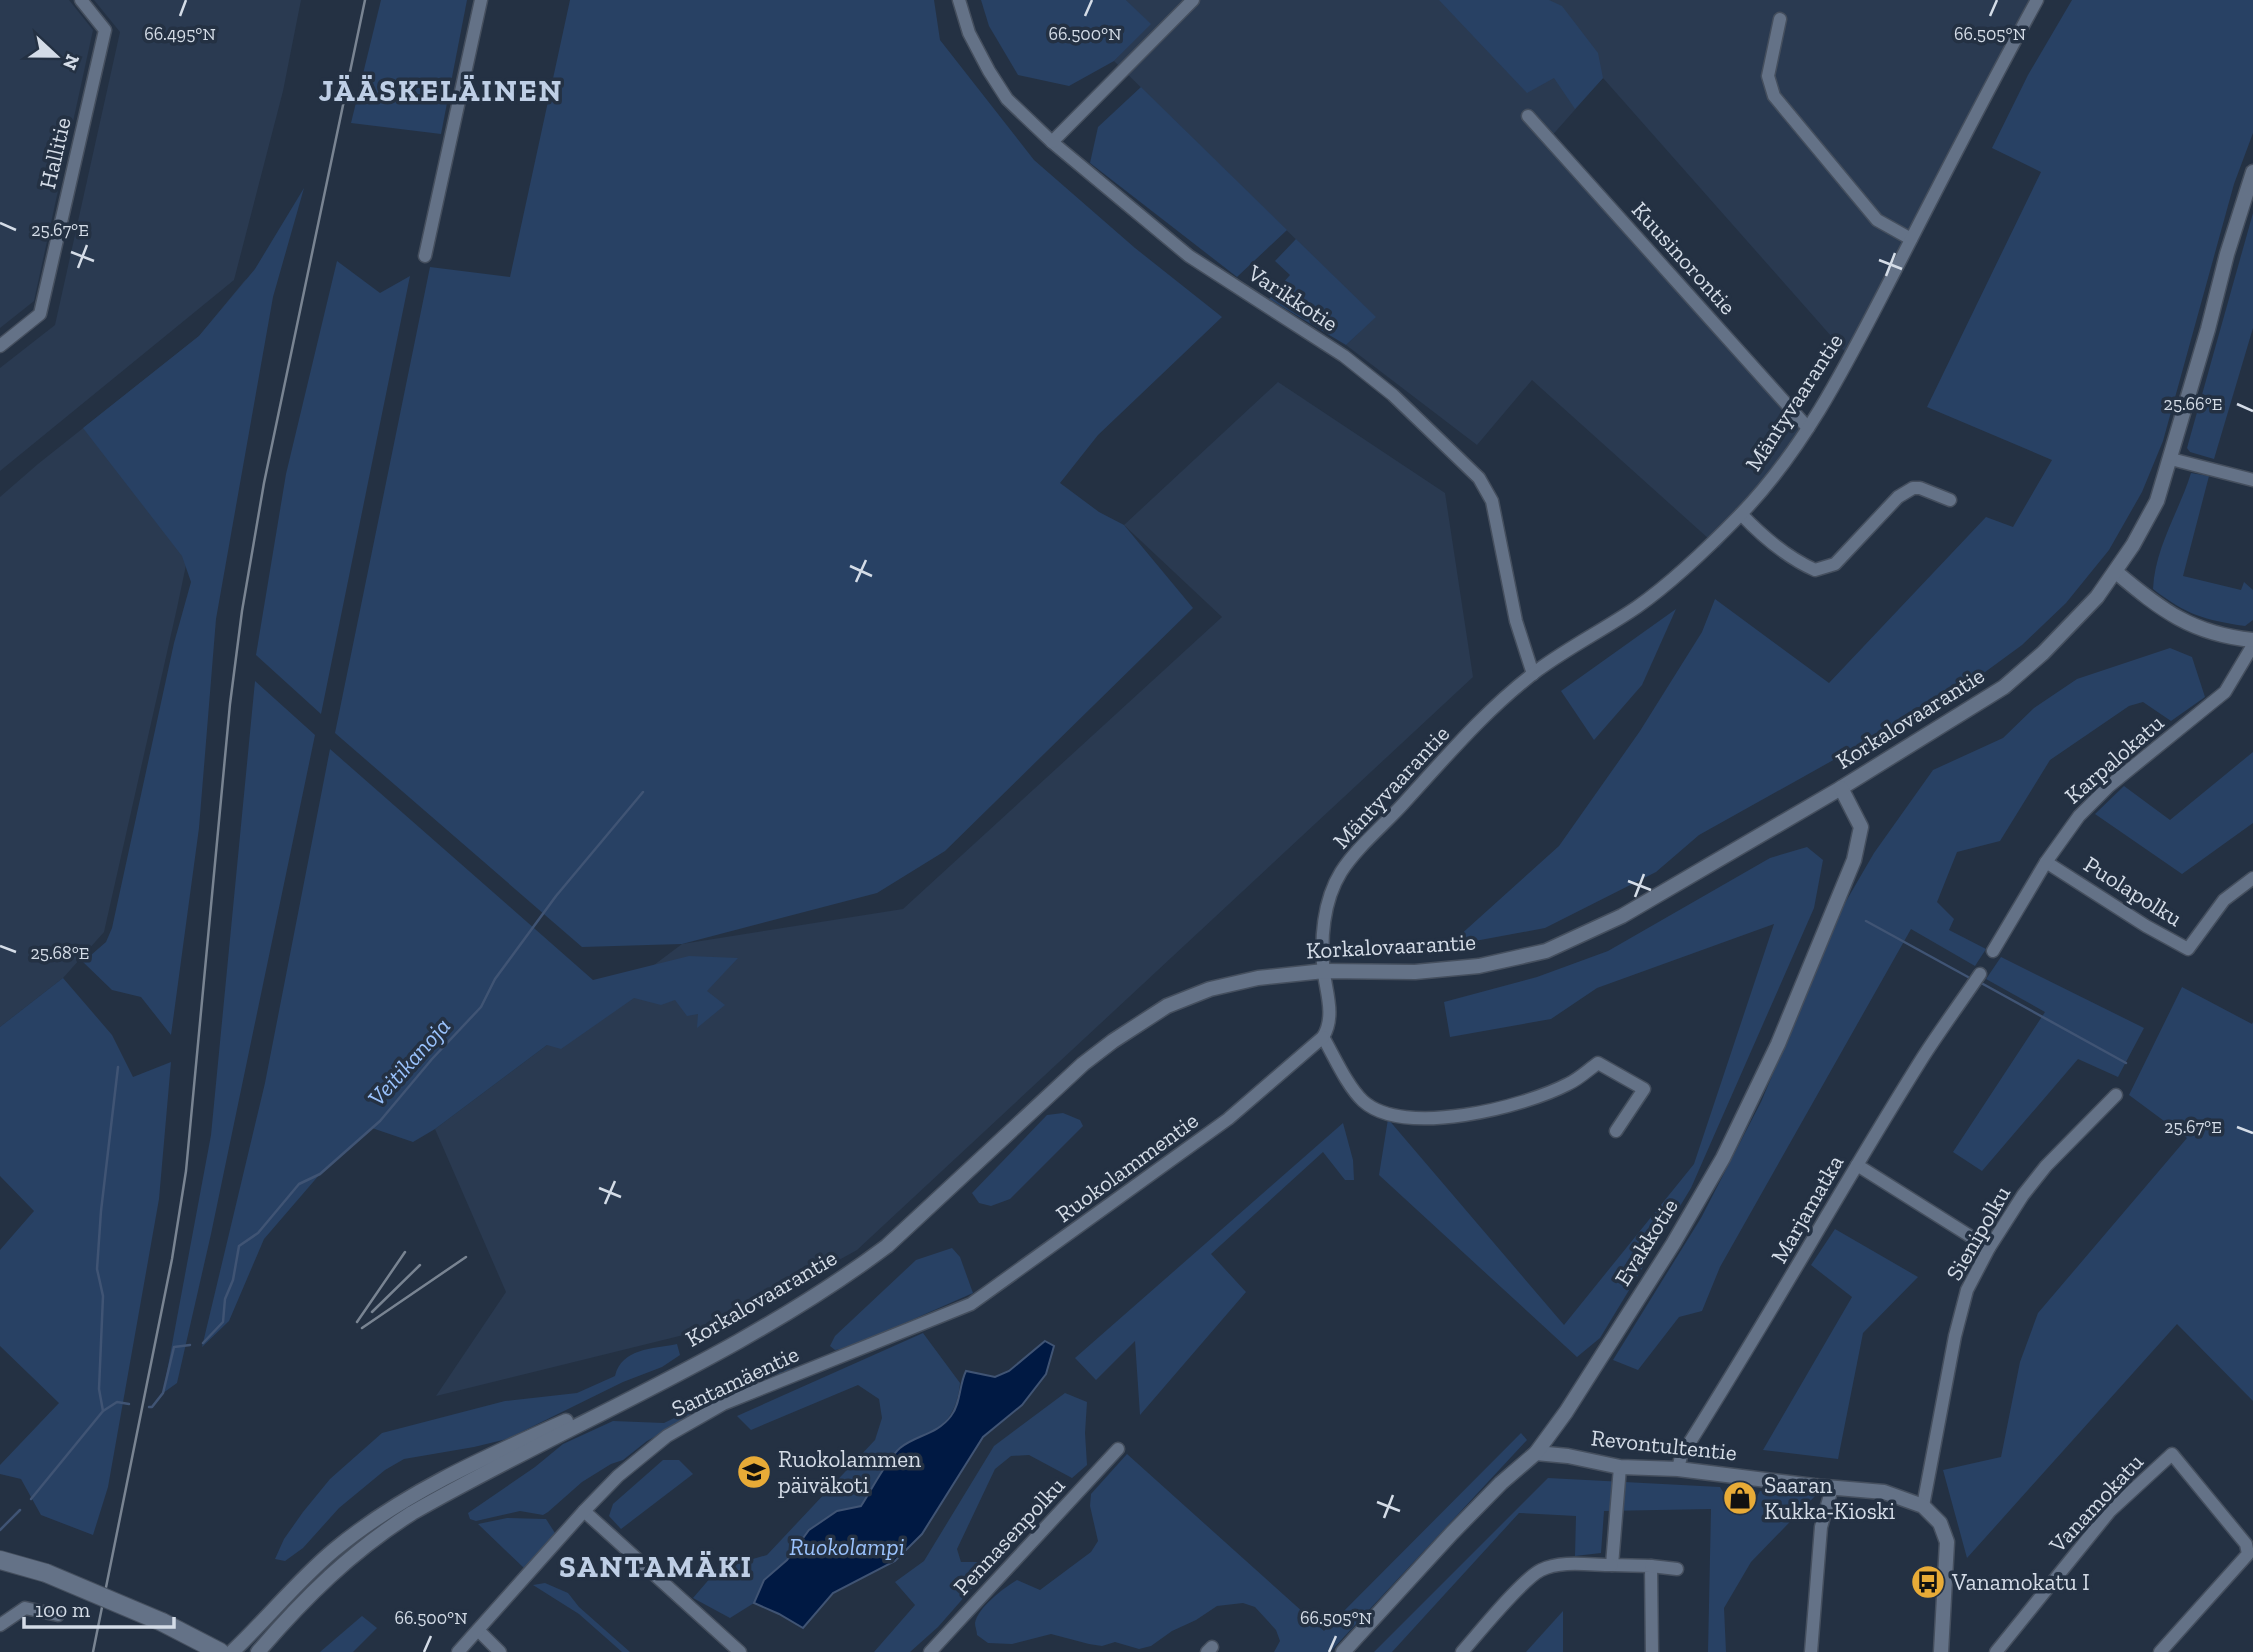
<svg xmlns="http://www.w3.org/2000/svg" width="2253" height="1652" viewBox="0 0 2253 1652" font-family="'Zilla Slab',serif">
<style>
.built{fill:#2a3a51}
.green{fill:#284164}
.water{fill:#001943;stroke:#405474;stroke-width:2}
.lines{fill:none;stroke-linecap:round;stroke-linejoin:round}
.stream{stroke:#405474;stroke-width:2.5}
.minor-casing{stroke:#454f5e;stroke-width:15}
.tertiary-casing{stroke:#454f5e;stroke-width:17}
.secondary-casing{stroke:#454f5e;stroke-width:20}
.minor{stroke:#647287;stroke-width:12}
.tertiary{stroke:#647287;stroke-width:14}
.secondary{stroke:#647287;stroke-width:18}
.rail{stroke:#798492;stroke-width:2.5}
.secondary-bridge-casing{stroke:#454f5e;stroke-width:20;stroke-linecap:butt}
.secondary-bridge{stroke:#647287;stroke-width:18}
.ticks{fill:none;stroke:#d4dce7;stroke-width:2.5}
.labels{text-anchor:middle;stroke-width:7;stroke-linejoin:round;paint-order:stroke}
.street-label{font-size:23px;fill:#d4dce7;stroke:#243143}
.poi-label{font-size:23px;fill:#d4dce7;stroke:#243143;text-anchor:start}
.water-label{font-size:24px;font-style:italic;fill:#9ac2fc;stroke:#243143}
.district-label{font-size:30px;font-weight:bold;letter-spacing:2px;fill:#becee5;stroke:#243143}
.ticks-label{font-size:18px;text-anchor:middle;fill:#d4dce7;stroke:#243143;stroke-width:7;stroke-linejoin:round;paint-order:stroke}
</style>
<rect width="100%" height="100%" fill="#243143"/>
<!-- built -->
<g class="built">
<polygon points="0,0 69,0 93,30 34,301 0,328"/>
<polygon points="94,0 301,0 283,91 234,280 0,471 0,368 55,325 120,32"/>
<polygon points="1126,0 2044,0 1854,362 1603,78 1549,139 1811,435 1719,548 1532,380 1477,445 1346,345 1375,317 1114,61 1150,24"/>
<polygon points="246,279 177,608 104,932 63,978 0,1027 0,497 38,464 199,336"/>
<polygon points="1278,382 1445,493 1473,677 857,1250 720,1326 436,1396 506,1292 435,1129 682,944 903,909 1222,617 1124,525"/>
</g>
<!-- green -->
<g class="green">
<polygon points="381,0 467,0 441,134 351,123"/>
<polygon points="570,0 934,0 940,40 1034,160 1135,248 1222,317 1098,435 1060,483 1099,512 1124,525 1193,608 945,851 877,893 682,944 582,947 335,733 430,267 510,277"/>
<polygon points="981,0 1126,0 1151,24 1114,61 1069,86 1018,75 989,26"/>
<polygon points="1439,0 1549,0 1562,6 1598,53 1603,78 1575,109 1554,78 1527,93"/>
<polygon points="2072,0 2253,0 2253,133 2234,184 2163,441 2142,492 2109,550 2066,603 2022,645 1966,686 1699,835 1656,872 1545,928 1448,946 1559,846 1640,731 1702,632 1715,599 1829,683 1986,517 2013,527 2052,460 1927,407 2041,172 1992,148 2028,75"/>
<polygon points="1141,87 1287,230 1237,277 1090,163 1098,127"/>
<polygon points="304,188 273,297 216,619 199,828 171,1035 141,997 112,990 83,962 106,942 112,928 174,643 191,582 182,556 83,428 199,336 255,269"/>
<polygon points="2253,213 2253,328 2214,459 2190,452 2187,448"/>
<polygon points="1296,239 1376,317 1346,345 1269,299 1290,275 1275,261"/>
<polygon points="337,261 380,293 410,276 321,714 256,655 286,474"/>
<path d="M2191,473L2209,476L2183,576L2241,590L2244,582L2253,590V620L2245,626C2204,620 2187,615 2153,589C2155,547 2179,512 2191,473Z"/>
<polygon points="1676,609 1642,685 1594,740 1561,691"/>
<polygon points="2170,648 2192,657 2205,697 2171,721 2143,702 2129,706 2050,760 2000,841 1957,852 1937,902 1954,919 1949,930 1986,949 1975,966 1911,929 1720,1267 1702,1311 1679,1317 1638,1370 1613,1360 1701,1218 1761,1102 1845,903 1874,853 1933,770 2003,738 2034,708 2077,679"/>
<polygon points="255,681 315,735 211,1234 177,1383 163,1393 211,1135"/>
<polygon points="330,749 593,980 689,956 738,958 707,991 725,1005 697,1028 698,1014 687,1016 675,1000 661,1005 634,998 561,1049 547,1045 435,1129 413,1142 372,1128 320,1174 264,1239 229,1321 202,1347 265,1083"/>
<polygon points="2253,752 2253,823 2182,874 2095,814 2124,786 2170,820"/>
<polygon points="1807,847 1823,860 1814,908 1691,1188 1600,1338 1577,1357 1379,1175 1388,1119 1564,1325 1694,1164 1774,924 1597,988 1551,1019 1450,1037 1444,1002 1537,977 1608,951 1770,858"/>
<polygon points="2001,957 2144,1028 2118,1077 2078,1059 1982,1171 1953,1152 2045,1012 1986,979"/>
<polygon points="63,978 112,1035 133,1077 171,1062 159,1199 108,1487 93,1535 41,1515 21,1479 0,1474 0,1465 59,1403 0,1346 0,1250 34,1211 0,1176 0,1027"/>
<polygon points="2182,987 2252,1024 2253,1022 2253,1401 2177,1324 1967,1558 1943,1470 2001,1457 2020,1362 2038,1313 2187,1138 2129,1095"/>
<polygon points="1063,1113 1080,1120 1083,1126 1010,1199 991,1206 979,1203 972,1193 1047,1115"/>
<polygon points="1343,1123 1353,1160 1354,1180 1345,1180 1323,1152 1211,1254 1246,1292 1140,1415 1135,1341 1096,1380 1075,1358"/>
<polygon points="1835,1229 1918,1277 1863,1333 1838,1459 1763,1450 1852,1297 1811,1265"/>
<polygon points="952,1248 960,1257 973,1293 848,1348 835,1350 830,1346 835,1336 916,1260"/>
<path d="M923,1333L960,1383C958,1407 948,1425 926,1436C918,1440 908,1442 901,1447C886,1458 871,1490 861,1506L837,1511L809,1530L787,1560L764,1580L754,1603L730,1618L693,1598L718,1569L767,1555L875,1440L882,1418L879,1399L858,1385L751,1430L737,1416Z"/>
<path d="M677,1344L680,1355L662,1367L623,1382L507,1439L474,1447L404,1459L385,1470L339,1508L303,1548L285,1561L275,1559L284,1539L303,1512L330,1479L382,1433L505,1401L577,1393L615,1376C622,1348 652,1349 677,1344Z"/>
<polygon points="779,1367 791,1367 790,1371 702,1411 647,1441 623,1460 611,1464 582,1482 548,1512 543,1515 520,1511 476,1521 470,1519 468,1513 535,1467 563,1444 613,1421 664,1423"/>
<polygon points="1065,1393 1087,1402 1085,1433 1087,1465 1072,1478 1029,1455 1011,1456 995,1469 957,1549 961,1562 995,1562 938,1627 910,1652 874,1652 915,1605 895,1582 924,1561 994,1446"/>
<path d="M1521,1433L1527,1440L1330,1652H1274L1280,1641L1276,1630L1255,1607L1243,1603L1217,1606L1196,1620L1172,1631L1151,1646L1139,1649L1115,1642L1102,1646L1089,1644L1051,1634L1012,1644L988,1643L977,1635C977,1631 975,1627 975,1623C978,1607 1005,1587 1017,1580L1040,1590L1091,1552L1098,1541L1090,1506L1091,1494L1127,1454L1324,1631Z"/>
<polygon points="663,1460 679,1460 693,1474 621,1529 609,1516 613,1504"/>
<polygon points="1548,1478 1720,1487 1732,1507 1750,1509 1760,1491 1816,1495 1751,1562 1724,1608 1726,1652 1708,1652 1711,1509 1604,1511 1601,1553 1575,1556 1576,1516 1519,1513 1392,1652 1374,1652"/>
<polygon points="507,1518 546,1519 555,1533 525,1569 478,1524"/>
<polygon points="545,1583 568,1593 579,1607 630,1652 622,1652 579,1614 533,1585"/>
<polygon points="1563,1611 1563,1652 1526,1652"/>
<polygon points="362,1616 377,1628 353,1652 320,1652"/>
</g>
<!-- water -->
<path class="water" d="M1045,1341L1054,1346L1046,1374L1022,1405L983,1437L922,1534L895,1561L833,1593L803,1628L779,1614L754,1603L764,1580L787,1560L809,1530L837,1511L861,1506C871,1491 887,1459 900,1448C915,1435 937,1435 951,1416C961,1403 959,1385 966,1371L995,1377L1009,1371Z"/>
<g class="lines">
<!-- stream -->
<g class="stream">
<polyline points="1866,921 1968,977"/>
<polyline points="1983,984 2126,1063"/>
<polyline points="203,1343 223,1322 225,1299 233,1280 239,1246 258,1233 299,1184 320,1174 380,1121 432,1059 481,1007 495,979 556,896 643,792"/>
<polyline points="149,1407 152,1407 163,1393 174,1347 190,1345"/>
<polyline points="103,1411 99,1389 103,1296 97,1269 101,1211 118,1067"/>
<polyline points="31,1499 103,1411 117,1402 129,1404"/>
<polyline points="0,1530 20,1510"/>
</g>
<!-- minor casing -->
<g class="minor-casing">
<g id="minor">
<polyline points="959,0 969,33 989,71 1007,99 1052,142 1189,256 1344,356 1393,395 1479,478 1492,501 1516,621 1533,674"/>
<polyline points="1780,19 1768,76 1774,96 1877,220 1911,239"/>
<polyline points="1528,116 1808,428"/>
<polyline points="1052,142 1193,0"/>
<polyline points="425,256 481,0"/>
<polyline points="0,346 40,314 105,30 81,0"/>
<polyline points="2171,459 2253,480"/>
<path d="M1741,514C1762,536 1788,558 1815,570L1835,564L1898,497L1913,488H1920L1950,500"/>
<polyline points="2046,862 2146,926 2188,949 2224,900 2253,878"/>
<polyline points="1993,951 2046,862 2079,816 2109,786 2225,692 2253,645"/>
<path d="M1616,1131L1644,1089L1598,1063C1588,1070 1579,1079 1568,1084C1524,1107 1404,1138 1363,1101C1347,1086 1334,1056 1323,1037C1335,1018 1327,994 1324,974C1320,940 1323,901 1341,872C1357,847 1383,826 1403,804C1445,758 1487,708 1538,670C1569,647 1605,629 1637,607C1674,581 1708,548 1740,515C1810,443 1854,349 1900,261C1945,173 1990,86 2037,0"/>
<polyline points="1857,1165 1989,1248"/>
<polyline points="1620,1467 1612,1565 1651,1566 1652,1652"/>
<path d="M1678,1469L1681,1456C1765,1325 1840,1189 1923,1057C1941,1029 1961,1002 1980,974"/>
<polyline points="1923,1506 1955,1336 1967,1290 1989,1248 2023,1195 2046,1166 2116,1095"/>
<polyline points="584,1511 740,1652"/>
<polyline points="1651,1566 1677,1569"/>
<polyline points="0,1625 25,1608 58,1615"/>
<polyline points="478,1630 500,1652"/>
<polyline points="458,1652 584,1511 618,1476 667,1436 723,1404 971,1304 1228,1119 1323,1037"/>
<polyline points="930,1652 1118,1449"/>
<polyline points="1207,1652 1212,1647"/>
<path d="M1462,1652C1478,1634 1522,1579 1541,1570C1561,1560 1590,1565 1612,1565"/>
<polyline points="1811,1652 1821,1527 1832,1488"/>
<polyline points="1996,1652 2110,1511 2172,1454 2246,1544 2248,1554 2160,1652"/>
</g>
</g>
<!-- tertiary casing -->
<g class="tertiary-casing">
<g id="tertiary">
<path d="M2116,572C2161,610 2192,634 2253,640"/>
<polyline points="1536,1453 1568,1456 1620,1467 1678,1469 1814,1486 1884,1492 1923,1506 1940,1523 1947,1542 1941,1652"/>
<path d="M232,1652C267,1619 297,1581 334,1550C403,1493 485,1457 566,1421"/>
<path d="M258,1652C304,1598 352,1551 412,1513C569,1423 742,1355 887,1246L1083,1064L1113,1041L1167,1006L1210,989L1258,978L1324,971L1415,972L1479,966L1546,951L1622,916L1841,788L2004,687L2043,653L2097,597L2133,545L2157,501L2208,329L2227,254L2253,172"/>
<polyline points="1343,1652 1452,1533 1501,1483 1536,1453 1566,1412 1673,1244 1723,1158 1778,1044 1854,860 1861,827 1841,788"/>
</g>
</g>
<!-- secondary casing -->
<g class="secondary-casing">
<g id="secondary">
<polyline points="0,1560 46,1573"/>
<polyline points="162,1622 220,1652"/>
</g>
</g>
<!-- minor -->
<use href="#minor" class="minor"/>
<!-- tertiary -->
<use href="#tertiary" class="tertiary"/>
<!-- secondary -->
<use href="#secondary" class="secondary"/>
<!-- rail -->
<g class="rail">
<polyline points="372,1312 420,1265"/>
<polyline points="357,1322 405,1252"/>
<polyline points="362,1328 466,1257"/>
<polyline points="93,1652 172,1259 186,1171 230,704 242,611 264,483 365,0"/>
</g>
<!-- secondary-bridge casing -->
<g class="secondary-bridge-casing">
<polyline id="secondary-bridge" points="46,1573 162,1622"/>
</g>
<!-- secondary-bridge -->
<use href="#secondary-bridge" class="secondary-bridge"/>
</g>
<!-- ticks -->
<path class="ticks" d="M180,16L186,0M1085,16L1092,0M1990,16L1997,0M0,223L16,230M71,252L94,261M1879,260L1902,269M78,268L87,245M1886,276L1895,253M2237,404L2253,411M850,566L872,576M856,582L866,560M1628,881L1651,890M1635,897L1644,874M0,946L16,952M2237,1127L2253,1133M599,1188L621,1197M605,1204L615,1181M1377,1502L1400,1511M1384,1518L1393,1495M424,1652L431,1636M1329,1652L1336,1636"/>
<!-- icons -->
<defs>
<g id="school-disc" transform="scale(1.75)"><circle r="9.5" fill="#e8ab37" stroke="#243143"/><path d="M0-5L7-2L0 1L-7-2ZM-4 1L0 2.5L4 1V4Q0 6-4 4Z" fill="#111"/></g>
<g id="shop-disc" transform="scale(1.75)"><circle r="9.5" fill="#e8ab37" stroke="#243143"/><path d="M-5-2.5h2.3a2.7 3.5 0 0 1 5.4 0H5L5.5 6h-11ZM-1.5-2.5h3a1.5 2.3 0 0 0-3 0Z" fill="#111"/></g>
<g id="bus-disc" transform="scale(1.75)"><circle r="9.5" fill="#e8ab37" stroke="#243143"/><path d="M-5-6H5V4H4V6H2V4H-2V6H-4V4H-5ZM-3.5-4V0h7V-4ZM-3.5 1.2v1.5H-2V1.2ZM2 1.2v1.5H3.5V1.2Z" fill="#111"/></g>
</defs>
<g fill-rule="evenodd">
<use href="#school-disc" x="754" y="1472"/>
<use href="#shop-disc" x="1740" y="1498"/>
<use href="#bus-disc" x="1928" y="1582"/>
</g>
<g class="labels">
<!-- street labels -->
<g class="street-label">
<text transform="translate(55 153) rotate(-77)" y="8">Hallitie</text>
<text transform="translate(1684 258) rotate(48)" y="8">Kuusinorontie</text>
<text transform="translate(1293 298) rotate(33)" y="8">Varikkotie</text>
<text transform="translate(1794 402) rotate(-57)" y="8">Mäntyvaarantie</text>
<text transform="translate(1910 718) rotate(-32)" y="8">Korkalovaarantie</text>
<text transform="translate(2114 759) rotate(-41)" y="8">Karpalokatu</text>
<text transform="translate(1391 787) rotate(-47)" y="8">Mäntyvaarantie</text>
<text transform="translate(2133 891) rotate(32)" y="8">Puolapolku</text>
<text transform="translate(1391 946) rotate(-3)" y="8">Korkalovaarantie</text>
<text transform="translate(1127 1167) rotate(-36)" y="8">Ruokolammentie</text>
<text transform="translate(1807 1209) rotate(-60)" y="8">Marjamatka</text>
<text transform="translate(1978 1233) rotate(-60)" y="8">Sienipolku</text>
<text transform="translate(1646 1242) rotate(-58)" y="8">Evakkotie</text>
<text transform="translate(761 1298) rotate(-30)" y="8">Korkalovaarantie</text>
<text transform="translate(735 1381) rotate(-25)" y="8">Santamäentie</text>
<text transform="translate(1664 1445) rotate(6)" y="8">Revontultentie</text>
<text transform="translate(2096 1503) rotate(-47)" y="8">Vanamokatu</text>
<text transform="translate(1009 1536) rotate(-47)" y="8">Pennasenpolku</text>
</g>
<!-- poi labels -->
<g class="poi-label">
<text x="778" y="1467">Ruokolammen<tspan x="778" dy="26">päiväkoti</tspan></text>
<text x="1764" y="1493">Saaran<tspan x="1764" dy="26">Kukka-Kioski</tspan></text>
<text x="1952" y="1590">Vanamokatu I</text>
</g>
<!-- water labels -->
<g class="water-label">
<text transform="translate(409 1062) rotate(-48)" y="8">Veitikanoja</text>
<text x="847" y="1555">Ruokolampi</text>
</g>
<!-- district labels -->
<g class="district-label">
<text x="441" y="101">JÄÄSKELÄINEN</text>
<text x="656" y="1577">SANTAMÄKI</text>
</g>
</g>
<g class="ticks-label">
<text x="180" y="40">66.495°N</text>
<text x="1085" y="40">66.500°N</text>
<text x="1990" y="40">66.505°N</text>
<text x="60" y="236">25.67°E</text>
<text x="2193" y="410">25.66°E</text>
<text x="60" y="959">25.68°E</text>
<text x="2193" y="1133">25.67°E</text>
<text x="431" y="1624">66.500°N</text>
<text x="1336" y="1624">66.505°N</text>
</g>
<!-- north arrow -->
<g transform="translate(56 56) rotate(112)" stroke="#243143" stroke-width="5" paint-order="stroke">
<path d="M0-5L12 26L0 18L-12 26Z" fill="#d4dce7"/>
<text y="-10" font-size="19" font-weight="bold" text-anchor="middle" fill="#d4dce7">N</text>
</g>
<!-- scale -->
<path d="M24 1617v10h150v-10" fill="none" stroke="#d4dce7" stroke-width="3.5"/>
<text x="35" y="1617" font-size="21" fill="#d4dce7" stroke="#243143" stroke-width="5" paint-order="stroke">100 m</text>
</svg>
